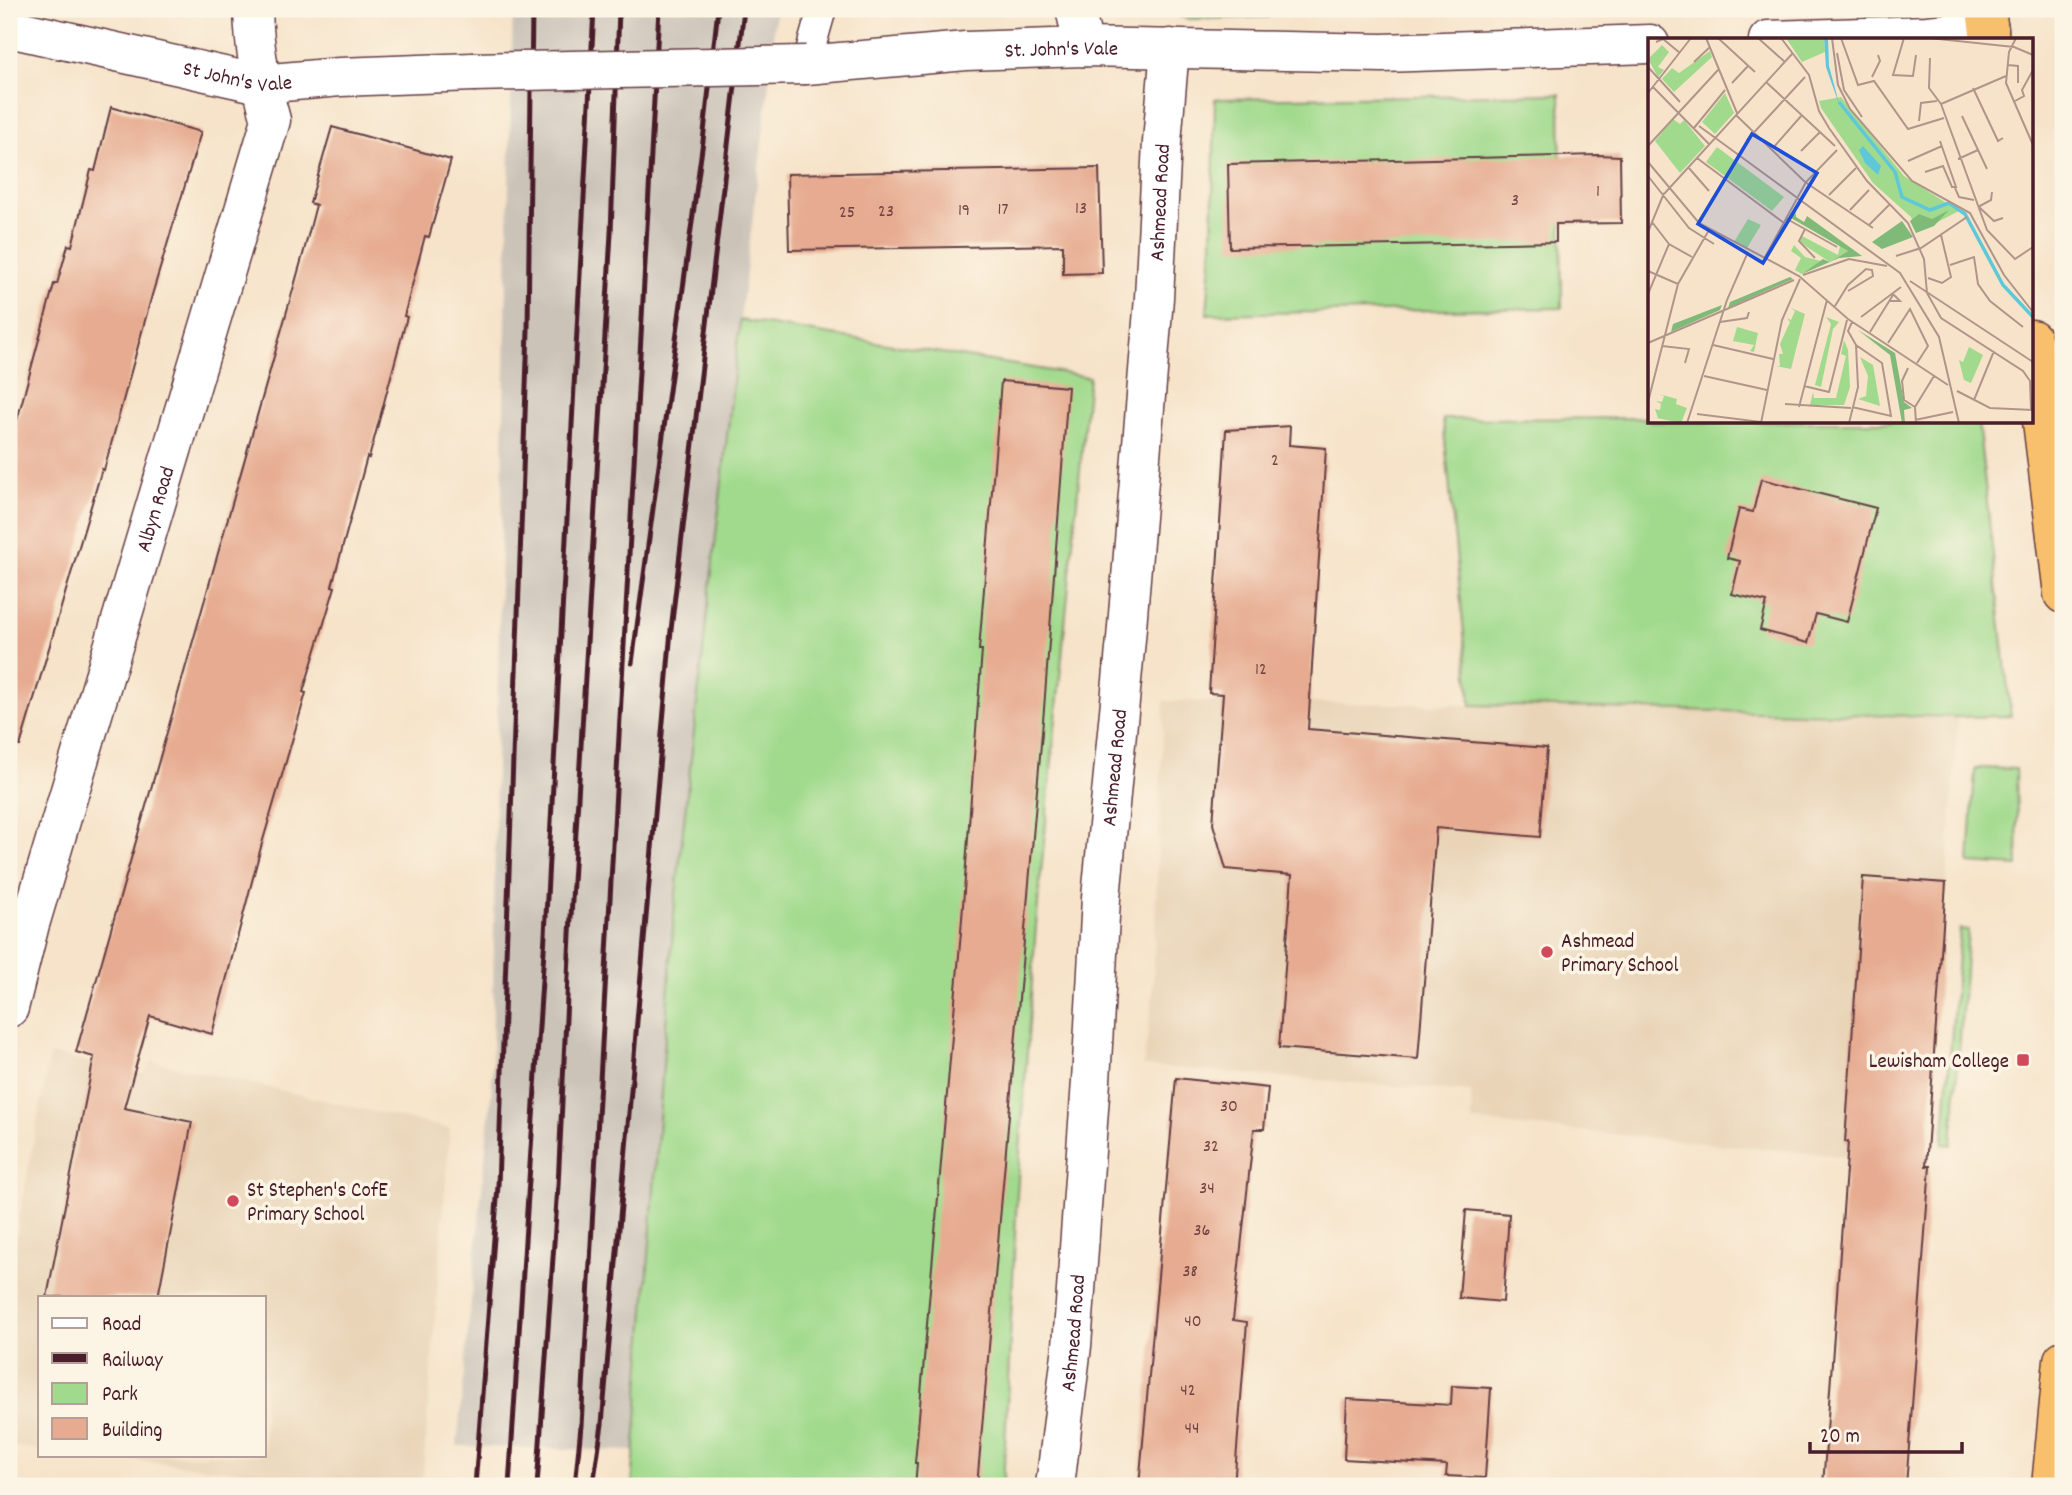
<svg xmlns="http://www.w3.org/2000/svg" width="2072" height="1495" viewBox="0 0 2072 1495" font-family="Dekko,sans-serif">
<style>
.built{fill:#e9d4b7}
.industrial{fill:#cbc3b8}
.green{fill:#a1da8d;stroke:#767c5c;stroke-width:2}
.building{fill:#e6ab90}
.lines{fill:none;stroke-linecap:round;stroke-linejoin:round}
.service-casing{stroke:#643c43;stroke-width:31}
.minor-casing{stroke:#643c43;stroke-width:41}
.trunk-casing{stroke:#643c43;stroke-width:41}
.service{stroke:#fff;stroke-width:28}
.minor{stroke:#fff;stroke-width:38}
.trunk{stroke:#f8bf6c;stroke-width:38}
.rail{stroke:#4a1f2b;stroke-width:5}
.minor-bridge-casing{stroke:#643c43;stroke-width:41;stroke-linecap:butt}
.minor-bridge{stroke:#fff;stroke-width:38}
.poi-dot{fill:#d1495b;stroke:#fcf5e5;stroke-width:2.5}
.labels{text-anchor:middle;stroke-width:7;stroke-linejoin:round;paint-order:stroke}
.number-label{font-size:18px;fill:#714244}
.street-label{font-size:21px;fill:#4a1f2b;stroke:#fcf5e5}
.poi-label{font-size:21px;fill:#4a1f2b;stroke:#fcf5e5;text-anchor:start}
.inset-river{fill:none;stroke:#5ec8d9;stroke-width:3.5}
.inset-road{fill:none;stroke:#b1958a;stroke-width:2}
.view{fill:#1d4ed8;fill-opacity:0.15;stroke:#1d4ed8;stroke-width:3.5}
.inset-edge{fill:none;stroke:#4a1f2b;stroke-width:3.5}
</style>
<rect width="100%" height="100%" fill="#fcf5e5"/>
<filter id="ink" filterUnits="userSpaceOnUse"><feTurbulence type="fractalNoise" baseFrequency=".0143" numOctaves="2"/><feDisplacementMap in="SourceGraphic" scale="14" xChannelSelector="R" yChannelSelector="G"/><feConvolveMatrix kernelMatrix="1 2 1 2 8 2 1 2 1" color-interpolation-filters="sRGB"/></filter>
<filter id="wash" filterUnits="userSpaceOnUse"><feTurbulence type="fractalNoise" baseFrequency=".00686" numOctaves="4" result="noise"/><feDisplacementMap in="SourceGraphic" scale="28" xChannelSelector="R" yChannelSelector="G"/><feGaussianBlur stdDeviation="1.57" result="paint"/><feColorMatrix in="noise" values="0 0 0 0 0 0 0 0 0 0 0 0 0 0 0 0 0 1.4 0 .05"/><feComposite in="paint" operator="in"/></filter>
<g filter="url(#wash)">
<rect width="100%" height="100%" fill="#f6e3c9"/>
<!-- built -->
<g class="built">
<polygon points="1164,701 1471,705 1958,717 1927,1164 1472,1121 1471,1092 1143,1066 1152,1004"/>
<polygon points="50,1054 144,1074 152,1061 450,1129 422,1486 355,1486 346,1483 88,1455 264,1455 264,1297 40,1297 40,1450 11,1446 9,1444 9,1273"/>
</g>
<!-- industrial -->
<polygon class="industrial" points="513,9 776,9 767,102 740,320 675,902 634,1451 457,1446 492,1086 496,764"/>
<!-- green -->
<g class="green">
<polygon points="1158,9 1269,9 1268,17 1188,19"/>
<polygon points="1560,94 1562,308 1207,314 1212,246 1215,99"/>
<polygon points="740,320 1089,377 1036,925 1017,1194 1003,1486 632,1486 675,902"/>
<polygon points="1650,418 1650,422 1978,422 2011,716 1958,717 1471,705 1443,419"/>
<polygon points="1975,768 2016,769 2018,866 1969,863"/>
<polygon points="1960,929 1968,930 1952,1145 1943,1144"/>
<polygon points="194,1474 267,1486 192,1486"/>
</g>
<g id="blocks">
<!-- building -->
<g class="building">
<polygon points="111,107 201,132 152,295 104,470 102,469 20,746 9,744 9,450 54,284 57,284 68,245 72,246 91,170 95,171"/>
<polygon points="332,127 451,160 429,237 425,236 404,316 407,317 369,458 367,457 332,586 335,587 303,692 306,693 261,847 212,1034 150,1016 124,1108 192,1122 158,1297 47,1297 94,1057 76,1052 304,251 316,205 310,203"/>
<polygon points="1598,155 1620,156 1621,223 1556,224 1556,242 1230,248 1228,164"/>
<polygon points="1099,168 1102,273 1063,274 1063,245 789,250 787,174"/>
<polygon points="1001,381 1068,387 1044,709 977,1486 915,1486 917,1463 915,1463 961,932 982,650 979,650"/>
<polygon points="1290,426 1289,445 1326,448 1308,729 1547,748 1540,837 1436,828 1418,1059 1279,1048 1292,875 1226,869 1213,824 1223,694 1209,693 1226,430"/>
<polygon points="1761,479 1876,508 1847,622 1816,614 1808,643 1760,630 1767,602 1732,594 1740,561 1727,558 1739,509 1753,512"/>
<polygon points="1863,877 1946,883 1926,1166 1930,1166 1906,1486 1823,1486 1848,1142 1845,1142"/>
<polygon points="1176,1078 1268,1088 1264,1129 1254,1129 1233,1320 1247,1322 1234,1486 1139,1486"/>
<polygon points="1466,1210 1509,1214 1503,1302 1459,1298"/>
<polygon points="1452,1386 1491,1388 1485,1478 1446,1476 1447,1465 1344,1459 1347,1399 1451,1405"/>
</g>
</g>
</g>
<g filter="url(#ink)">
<use href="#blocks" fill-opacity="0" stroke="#643c43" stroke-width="2"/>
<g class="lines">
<!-- service casing -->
<g class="service-casing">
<polyline id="service" points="806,65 822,9"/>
</g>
<!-- minor casing -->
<g class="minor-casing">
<g id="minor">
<polyline points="1075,9 1084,47"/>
<path id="s1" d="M9,28L260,84L340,77L473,72"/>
<polyline points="1768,40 1927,35 1989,29"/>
<path id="s2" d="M806,65L966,51L1084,47L1382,53L1650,44"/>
<polyline points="2035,361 2063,357"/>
<path id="s3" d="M9,1008L30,924L271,120C260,82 254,48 253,9"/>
<path id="s4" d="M1055,1486L1072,1346L1091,1081L1101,898L1126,639L1154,298L1162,142L1170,48"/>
</g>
</g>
<!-- trunk casing -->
<g class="trunk-casing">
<g id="trunk">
<polyline points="1986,9 1990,40"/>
<polyline points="2032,339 2063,594"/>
<polyline points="2051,1486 2063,1360"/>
</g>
</g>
<!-- service -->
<use href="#service" class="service"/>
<!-- minor -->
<use href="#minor" class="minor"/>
<!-- trunk -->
<use href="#trunk" class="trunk"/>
<!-- rail -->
<g class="rail">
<polyline points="632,663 703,141 718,9"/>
<polyline points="475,1486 498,1186 528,330 532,9"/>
<polyline points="509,1486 545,935 594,9"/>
<polyline points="537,1486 558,1186 570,934 611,233 619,9"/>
<polyline points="575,1486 581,1426 659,9"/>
<polyline points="593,1486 602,1424 671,630 744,9"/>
</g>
<!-- minor-bridge casing -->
<g class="minor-bridge-casing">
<polyline id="minor-bridge" points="473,72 806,65"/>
</g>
<!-- minor-bridge -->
<use href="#minor-bridge" class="minor-bridge"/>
</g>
</g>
<!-- markers -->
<g class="poi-dot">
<circle cx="1547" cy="952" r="7"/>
<rect x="2016" y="1053" width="14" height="14" rx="3.5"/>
<circle cx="233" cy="1201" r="7"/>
</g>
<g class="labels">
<!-- number labels -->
<g class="number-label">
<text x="1598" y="196">1</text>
<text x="1515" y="205">3</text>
<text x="1081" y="213">13</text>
<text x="1003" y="214">17</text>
<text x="964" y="215">19</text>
<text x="886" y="216">23</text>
<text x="847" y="217">25</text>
<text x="1275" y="465">2</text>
<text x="1261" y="674">12</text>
<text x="1229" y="1111">30</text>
<text x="1211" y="1151">32</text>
<text x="1207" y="1193">34</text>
<text x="1202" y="1235">36</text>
<text x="1190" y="1276">38</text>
<text x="1193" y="1326">40</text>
<text x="1188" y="1395">42</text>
<text x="1192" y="1433">44</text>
</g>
<!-- street labels -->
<g class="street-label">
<text dy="7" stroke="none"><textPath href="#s2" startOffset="256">St. John's Vale</textPath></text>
<text dy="7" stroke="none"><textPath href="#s1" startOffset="234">St John's Vale</textPath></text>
<text dy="7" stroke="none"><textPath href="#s4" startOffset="1288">Ashmead Road</textPath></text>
<text dy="7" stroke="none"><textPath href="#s3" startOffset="520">Albyn Road</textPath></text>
<text dy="7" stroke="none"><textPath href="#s4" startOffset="721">Ashmead Road</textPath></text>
<text dy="7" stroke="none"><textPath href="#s4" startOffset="154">Ashmead Road</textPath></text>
</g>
<!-- poi labels -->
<g class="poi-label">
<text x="1561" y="947">Ashmead<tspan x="1561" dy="24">Primary School</tspan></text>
<text x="2009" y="1067" text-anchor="end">Lewisham College</text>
<text x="247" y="1196">St Stephen's CofE<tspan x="247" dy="24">Primary School</tspan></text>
</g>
</g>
<!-- overview -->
<g transform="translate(1648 38)">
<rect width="385" height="385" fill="#f6e3c9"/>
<path d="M138,0H176L177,14L154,24ZM14,7L21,14L10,29L16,32L10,39L0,21ZM62,13L64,19L26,54L14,41L24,30L31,35ZM77,55L86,75L67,96L54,84ZM193,59L256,138L311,173L268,195L263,179L225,145L173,70L171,63ZM25,81L32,86L36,82L57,108L32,135L7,103ZM69,109L136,159L124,173L58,124ZM100,181L113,187L99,210L86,204ZM154,198L190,217L192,208L200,213L182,224L159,209L151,202ZM146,207L157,219L173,223L154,236L147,232L153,220L143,213ZM143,270L157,276L143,331L128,328H132L131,316H135L132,306L142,284L139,280L143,282L147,273ZM178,279L191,284L185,291L173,349L167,347L183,286ZM89,289L110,295L106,314L102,313L106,307L85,303ZM196,302L200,312L202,349L196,367H162L165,354L166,360H188L198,318L193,316ZM321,309L335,317L323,345L316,342L311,322L315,324ZM212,319L225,327L232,368L210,361L218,358L220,338ZM11,356L29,361L28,366L39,370L33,385L4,379L10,380L7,371L12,372L13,366L8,363L14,364L16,358Z" fill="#a1da8d"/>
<path d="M147,171L148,179L156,184L159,178L214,218L191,220L154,236L175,221L182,224L200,213L143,180ZM301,172L286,188L268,195L262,183L271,176L284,181ZM254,183L265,199L234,211L224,204ZM142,239L145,241L80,270L82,264ZM74,267L72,272L23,294L25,286ZM210,292L247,315L256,364L264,370L256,372L257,385H254L242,317Z" fill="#80ba78"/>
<path d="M176,0H180L181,28L192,69L178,29ZM215,108L233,128L230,137L217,125L211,112Z" fill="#5ec8d9"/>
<path class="inset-river" d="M191,64L247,134L254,159L282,172L301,165L317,176L355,247L385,279"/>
<path class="inset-road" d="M58,0L89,75M70,0L107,34M110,0L137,24M133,0L161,37L171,73L181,90L219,143L260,185L276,221L279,255L293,280L375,333L382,343L383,372M184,0L190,47L202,71L264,143L322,175L356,237L385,274M193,0L210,47L226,43L260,91L296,80M256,0L245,37L265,38L268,17M281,0L366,9L385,17M368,0L361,14L358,45L385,107M8,4L15,1L32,15M189,15L196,52L214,79M282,20L281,50L293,66M46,24L62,9M360,27L370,28V45M0,29L32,64M224,39L232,23L230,17M118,44L187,108M84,45L100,28M5,49L61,106M325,50L350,103L355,100M0,55L43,0M367,63L376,58L374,52L385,32M293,66L339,192L367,221L385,209M293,66L358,38M88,77L157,144L225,190M314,78L339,131M271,83L273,65L289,63M51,88L252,235L291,299L311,385M46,90L77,52M99,102L157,39M0,108L70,32M125,110L154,77M153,113L172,94M49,120L136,185M310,121L330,112M260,123L294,108M0,124L51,185L151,238L200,281L300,347M40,129L61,153M277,134L295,128L304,149H308L292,103M0,138L41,190L66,206M307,150L311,159L326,162M16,156L144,16M181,157L208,130M330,169L343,162L344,154M331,169L346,183L355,180M202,172L221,152M139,181L189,209M4,184L21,206L44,219M221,187L241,167M157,191L151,203L167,220M0,194L16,155M248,218L273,210L319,179M116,221L158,144L189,112M302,227L326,219L330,246L342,263L375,289M0,233L30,246M155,237L201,221L239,228M280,240L294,245L303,239L293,197M262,243L385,324M0,256L21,206M241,263H252L244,255M187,268L200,247L218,231L224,232L225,238L200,253M213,279L253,249M72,284L99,280L101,274M222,294L245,257M0,305L146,242M240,305L262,271L280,308L269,325M65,307L125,321M14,308L41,311L37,325M260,330L254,343L256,362L267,369M56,338L119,352M156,348L181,354L199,282M309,353L342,370L385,372M326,362L346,313M0,364L30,246L61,192M137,366L203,370M151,369L179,262M204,369L243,378L234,325L208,307L200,293L204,284M49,376L113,384M267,382L305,374M39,385L79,262L100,214M113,385L134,282L152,241M201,385L210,349L208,307M268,385L267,369L286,338"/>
<path class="view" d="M104,96L169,135L115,225L50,186Z"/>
<rect width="385" height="385" class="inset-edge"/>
</g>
<!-- margin -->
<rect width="2072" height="1495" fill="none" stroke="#fcf5e5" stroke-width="35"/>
<!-- legend -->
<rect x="38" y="1296" width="228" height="161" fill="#fcf5e5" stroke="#b59f9b" stroke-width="2"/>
<rect x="52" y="1318" width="35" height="10" fill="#ffffff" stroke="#b59f9b" stroke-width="2"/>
<text x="102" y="1330" font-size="21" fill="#4a1f2b">Road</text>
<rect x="52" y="1353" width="35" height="10" fill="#4a1f2b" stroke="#b59f9b" stroke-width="2"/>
<text x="102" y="1366" font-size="21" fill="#4a1f2b">Railway</text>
<rect x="52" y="1383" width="35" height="21" fill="#a1da8d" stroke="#b59f9b" stroke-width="2"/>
<text x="102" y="1400" font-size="21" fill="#4a1f2b">Park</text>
<rect x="52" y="1418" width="35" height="21" fill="#e6ab90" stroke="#b59f9b" stroke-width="2"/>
<text x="102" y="1436" font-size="21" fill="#4a1f2b">Building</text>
<!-- scale -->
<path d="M1810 1442v10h152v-10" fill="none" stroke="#4a1f2b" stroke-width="3.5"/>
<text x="1820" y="1442" font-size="21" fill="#4a1f2b" stroke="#fcf5e5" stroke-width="5" paint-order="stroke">20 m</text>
</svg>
